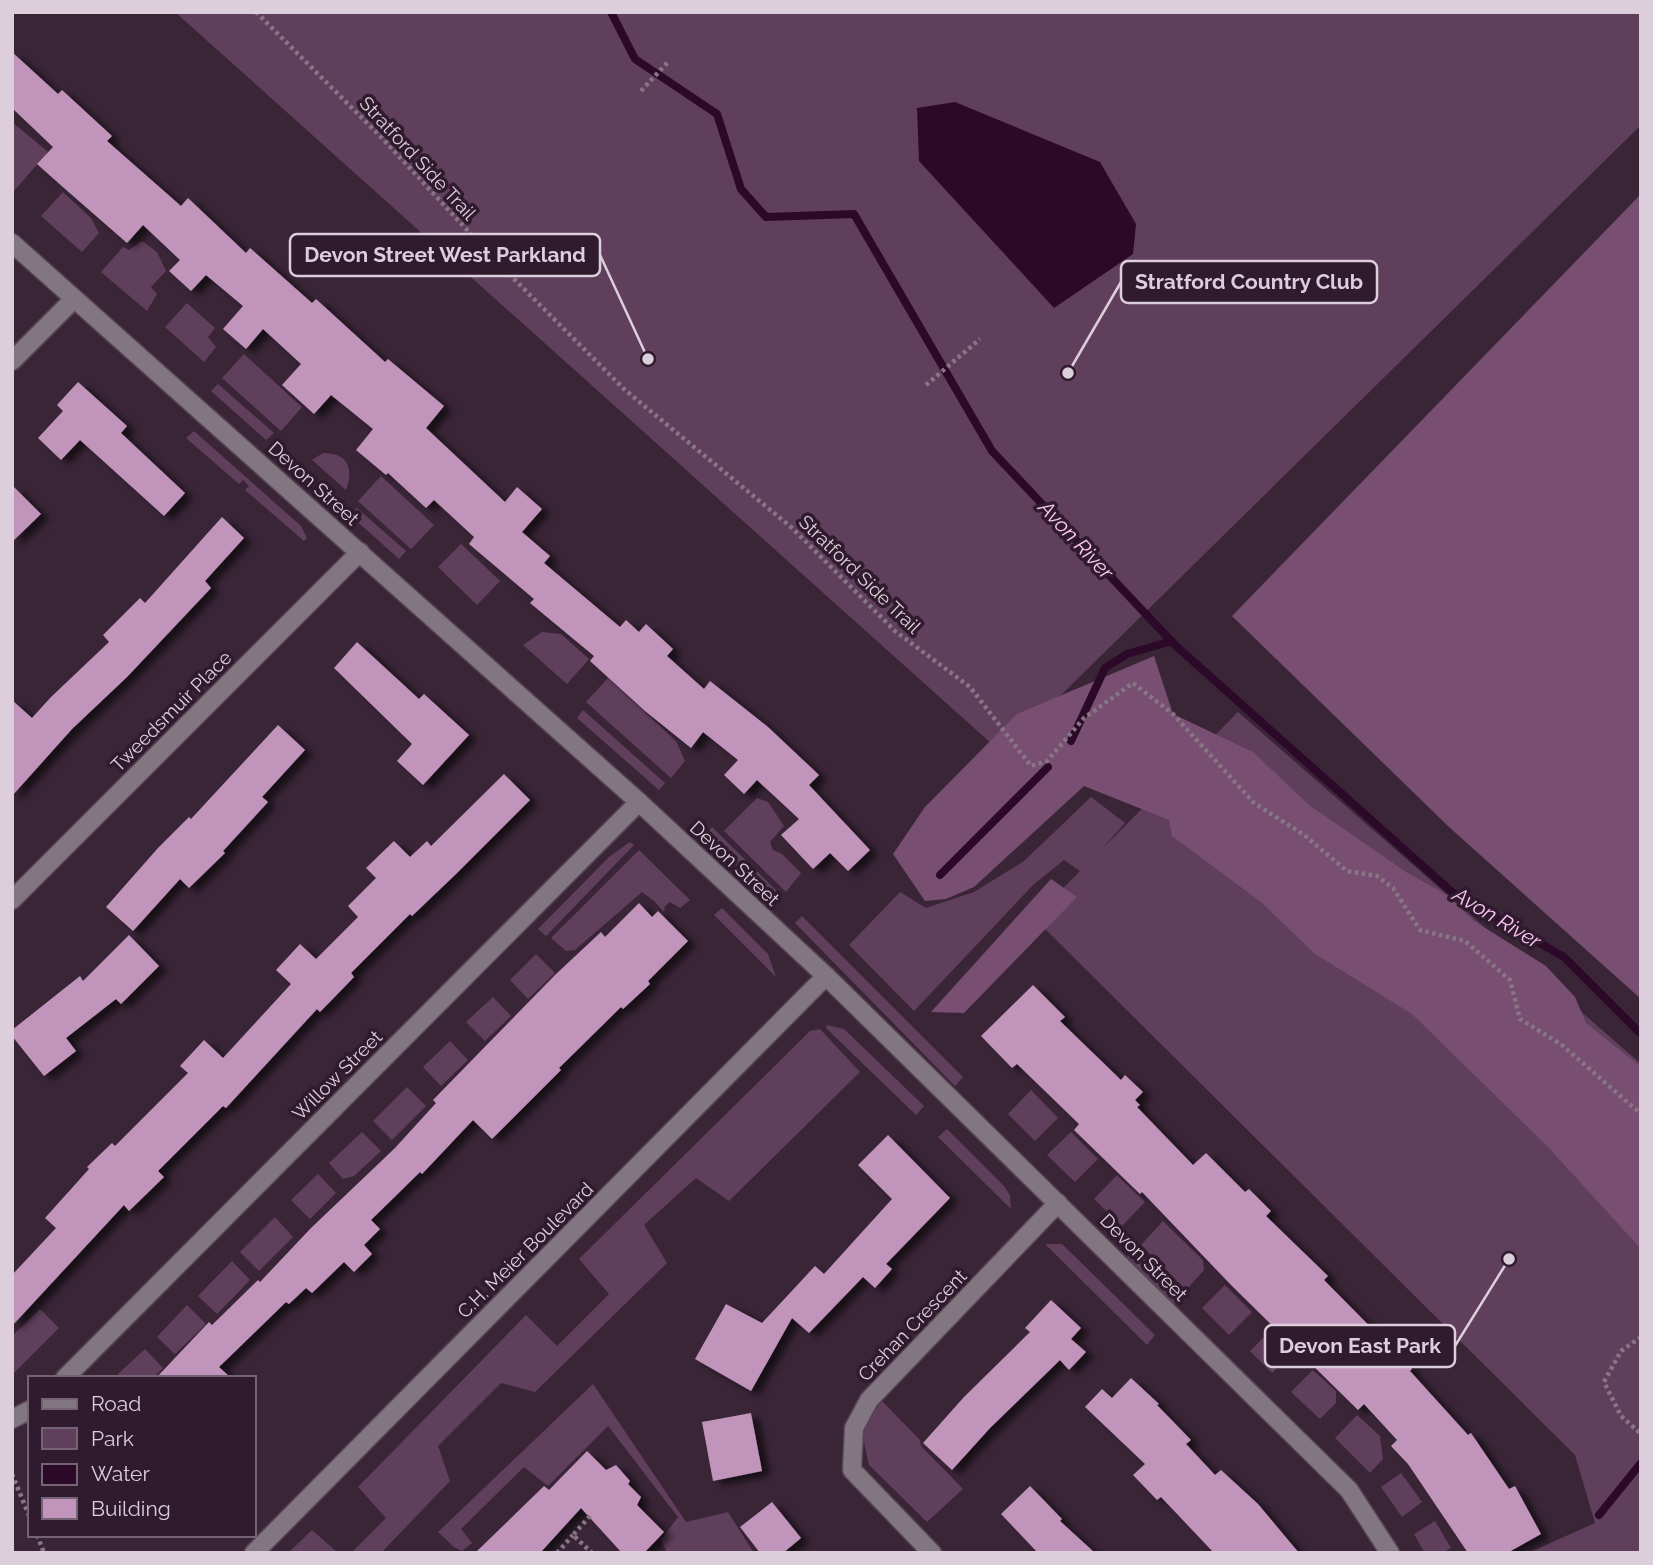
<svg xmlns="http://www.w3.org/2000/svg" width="1653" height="1565" viewBox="0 0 1653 1565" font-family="Raleway,sans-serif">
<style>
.green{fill:#603f5d}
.forest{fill:#784e73}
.water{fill:#2c0829}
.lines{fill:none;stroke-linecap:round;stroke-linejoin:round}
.stream{stroke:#2c0829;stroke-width:8}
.building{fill:#c194bc;filter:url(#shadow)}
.minor-casing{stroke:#574354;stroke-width:21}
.path{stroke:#887685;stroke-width:4.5;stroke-dasharray:3.5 3.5;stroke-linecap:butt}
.minor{stroke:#827680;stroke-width:18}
.labels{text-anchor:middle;stroke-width:7;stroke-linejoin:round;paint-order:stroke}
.street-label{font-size:19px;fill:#dcceda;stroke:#2f1b2d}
.water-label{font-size:21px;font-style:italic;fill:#fac5f3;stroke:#2f1b2d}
.leader{fill:none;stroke:#dcceda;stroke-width:2.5}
.callout-dot{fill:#dcceda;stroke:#2f1b2d;stroke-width:2.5}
.callout{fill:#2f1b2d;stroke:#dcceda;stroke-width:2.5}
.callout-label{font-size:21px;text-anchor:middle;font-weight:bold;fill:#dcceda}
</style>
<defs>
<filter id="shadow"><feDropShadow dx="8" dy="4.5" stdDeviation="3.5" flood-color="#0009"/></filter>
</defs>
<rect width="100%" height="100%" fill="#3a2537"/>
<!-- green -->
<g class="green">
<polygon points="175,12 1641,12 1641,125 1002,753"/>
<polygon points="12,122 48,152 14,191 12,190"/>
<polygon points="63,192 91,218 99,233 82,252 41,216"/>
<polygon points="142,241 157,252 166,271 151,287 157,294 147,311 101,272 123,247 129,250"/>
<polygon points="187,303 215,328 208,337 216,347 204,362 165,327"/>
<polygon points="244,354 302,407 281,431 222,378"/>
<polygon points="218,384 274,433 266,440 211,391"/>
<polygon points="194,431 301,526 307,538 304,541 245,490 249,486 243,480 239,484 186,438"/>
<path d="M323,453C348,453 354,468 346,490L312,460Z"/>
<polygon points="381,476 434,525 411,549 358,501"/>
<polygon points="357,508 406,551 399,559 350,515"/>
<polygon points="461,544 500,581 477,605 438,567"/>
<polygon points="542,632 561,634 589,659 567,684 523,645"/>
<polygon points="608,678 676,741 685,761 671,778 586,702"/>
<polygon points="583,710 665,783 659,790 577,718"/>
<polygon points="1238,712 1641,1064 1641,1553 1528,1553 1595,1523 1575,1455 1034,918 1080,871 1064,860 1033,885 914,1011 849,945 900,892 926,908 974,892 1024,861 1091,797 1125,823 1098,853"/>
<polygon points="757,798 768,802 784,826 770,842 773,850 782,854 801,873 786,892 724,831"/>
<polygon points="712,827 782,896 774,903 706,835"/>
<polygon points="630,842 634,845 546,936 538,929 609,857"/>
<polygon points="639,850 690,900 680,908 670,902 665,906 664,912 654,901 642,892 575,950 566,951 551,938"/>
<polygon points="722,908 768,954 776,977 714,915"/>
<polygon points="802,916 963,1077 955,1086 795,923"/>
<polygon points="536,954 555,973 528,999 510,980"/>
<polygon points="493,997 511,1016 485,1041 466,1022"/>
<polygon points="827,1025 844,1029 924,1106 916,1115 826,1028"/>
<polygon points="820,1029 860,1072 729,1201 696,1178 644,1225 667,1263 535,1392 501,1383 438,1446 450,1481 381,1553 351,1553 386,1518 358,1487 526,1315 557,1346 609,1294 579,1259 810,1031"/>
<polygon points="450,1041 468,1060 441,1086 423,1067"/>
<polygon points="407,1087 426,1106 392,1140 373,1121"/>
<polygon points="1031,1090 1058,1118 1035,1141 1008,1114"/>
<polygon points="947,1129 1004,1186 1010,1195 1011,1209 938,1137"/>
<polygon points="362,1132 381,1151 354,1176 343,1179 329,1163"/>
<polygon points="1071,1132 1098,1159 1075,1182 1047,1155"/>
<polygon points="318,1174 336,1193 310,1219 291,1200"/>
<polygon points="1117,1175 1145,1202 1122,1226 1094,1199"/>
<polygon points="275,1217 293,1237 259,1271 240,1252"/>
<polygon points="1163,1221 1203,1260 1204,1270 1186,1290 1141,1245"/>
<polygon points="1045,1244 1062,1244 1155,1335 1147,1345"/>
<polygon points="1134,1249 1181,1295 1174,1305 1127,1257"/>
<polygon points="232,1261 250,1280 217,1314 198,1296"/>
<polygon points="1225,1285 1252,1312 1229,1335 1202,1308"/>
<polygon points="187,1305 206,1324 175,1354 157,1337"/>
<polygon points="40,1309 59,1328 12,1375 12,1336"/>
<polygon points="1272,1329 1294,1351 1272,1373 1250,1351"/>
<polygon points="145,1349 163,1368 153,1378 121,1378 118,1374"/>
<polygon points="1313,1370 1336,1391 1336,1403 1320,1419 1291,1392"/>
<polygon points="593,1384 686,1522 728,1512 754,1553 667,1553 661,1540 678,1517 608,1426 548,1486 524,1467 461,1529 472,1543 462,1551 454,1547 438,1532"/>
<polygon points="882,1401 920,1440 921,1446 963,1489 927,1522 869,1465 862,1434 870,1415"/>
<polygon points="1357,1415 1380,1436 1383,1459 1370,1473 1335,1438"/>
<polygon points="1401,1473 1422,1502 1402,1517 1381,1487"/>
<polygon points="1435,1521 1451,1548 1442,1553 1425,1553 1414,1534"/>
<polygon points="312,1530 338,1553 288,1553"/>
</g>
<!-- forest -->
<g class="forest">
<polygon points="1641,194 1641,999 1449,827 1232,616"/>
<polygon points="1154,656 1173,714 1253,752 1309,805 1406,872 1447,895 1474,921 1546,966 1575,997 1586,1023 1641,1067 1641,1249 1548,1147 1412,1014 1315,954 1261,902 1172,836 1169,820 1084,786 974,887 946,899 925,901 893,854 925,807 1017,714"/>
<polygon points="1051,879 1077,897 964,1013 931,1012"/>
</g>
<!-- water -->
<polygon class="water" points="955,102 1100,162 1136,224 1133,254 1054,308 919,161 917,108"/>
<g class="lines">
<!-- stream -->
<g class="stream">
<polyline points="611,12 635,59 717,114 741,189 766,217 854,214 992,451 1175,645 1453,893 1564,957 1641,1034"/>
<polyline points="1071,741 1105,668 1127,654 1172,641"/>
<polyline points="940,875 1048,767"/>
<polyline points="1599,1515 1641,1463"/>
</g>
</g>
<!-- building -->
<g class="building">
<polygon points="12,52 58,94 62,90 112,136 107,141 181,206 188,198 246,253 250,248 312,303 316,299 385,362 388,359 444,406 426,428 505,502 517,487 542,509 522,532 550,556 544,563 620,627 626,620 639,632 646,624 673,649 667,656 704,689 710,681 768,727 819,775 809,785 870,850 848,871 830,853 813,869 781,835 799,819 757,780 744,794 724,775 738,760 703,732 691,748 645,711 590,661 594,656 530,603 534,599 469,544 474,537 434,500 426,508 388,473 386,475 356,450 373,429 331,395 314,414 282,385 301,364 263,329 246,349 223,329 243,306 206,275 191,291 169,271 180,260 143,225 127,243 64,188 37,164 53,147 12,108"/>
<polygon points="78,382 127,426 121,433 185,493 164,516 80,440 61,460 38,438 63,411 57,405"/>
<polygon points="12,485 41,514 12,542"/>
<polygon points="222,517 244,538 205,581 211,588 127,677 72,729 12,796 12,700 32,718 51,697 109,642 103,635 140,598 145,603"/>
<polygon points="357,642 419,699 424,694 469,735 423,785 397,761 412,744 334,668"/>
<polygon points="278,725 305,750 262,797 268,802 223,851 225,853 189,888 180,879 133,931 106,907 158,848 189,817 191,819"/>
<polygon points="504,774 530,800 457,873 412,916 410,914 351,973 354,977 320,1012 317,1009 226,1108 223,1106 158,1171 164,1177 129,1211 124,1205 12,1326 12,1275 56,1228 45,1218 89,1169 87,1167 112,1143 115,1146 188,1073 180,1066 204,1040 223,1058 291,984 276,970 300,944 316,959 358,917 348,906 376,878 366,868 394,841 410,857 427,841 431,846"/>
<polygon points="639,903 652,917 658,911 688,941 648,981 650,984 623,1009 621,1007 559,1068 561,1070 492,1139 473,1120 422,1174 420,1172 371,1220 380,1229 364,1245 372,1254 354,1272 344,1262 312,1293 306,1288 289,1304 286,1302 219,1367 231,1378 156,1378 209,1322 212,1325 258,1280 260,1282 311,1228 395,1148 436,1103 433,1100 555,975 601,932 605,937"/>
<polygon points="129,935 159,966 121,1004 116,999 66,1038 76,1051 44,1076 12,1036 12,1030 80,976 83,981"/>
<polygon points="1033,985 1065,1017 1060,1021 1121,1080 1125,1075 1143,1092 1135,1100 1140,1105 1137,1107 1193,1165 1206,1153 1245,1192 1249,1189 1271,1211 1266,1216 1328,1276 1324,1280 1412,1369 1410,1371 1468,1435 1471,1433 1509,1489 1515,1486 1541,1534 1507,1553 1468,1553 1408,1464 1391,1446 1397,1440 1364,1404 1358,1410 1232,1286 1142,1192 1140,1194 1074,1130 1079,1124 1017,1064 1012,1068 981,1036"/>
<polygon points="888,1135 950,1198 886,1264 892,1269 875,1288 863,1277 809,1333 792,1318 751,1391 695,1359 726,1304 762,1323 815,1266 824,1274 892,1199 858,1165"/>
<polygon points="1051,1300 1081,1328 1071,1339 1086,1352 1069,1370 1060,1360 990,1428 952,1470 923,1443 964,1397 1030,1332 1025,1328"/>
<polygon points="1131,1378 1159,1404 1157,1405 1191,1440 1186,1444 1215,1475 1221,1470 1258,1504 1299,1553 1214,1553 1161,1497 1157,1500 1133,1475 1145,1464 1085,1407 1102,1389 1112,1398"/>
<polygon points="751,1413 762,1471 713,1481 702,1422"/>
<polygon points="587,1451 606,1470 616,1465 630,1481 628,1484 641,1497 637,1505 664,1532 644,1553 622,1553 581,1508 540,1553 475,1553 544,1486 549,1490"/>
<polygon points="1030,1486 1062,1519 1060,1521 1095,1553 1038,1553 1001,1514"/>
<polygon points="772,1502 801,1538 783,1553 760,1553 740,1527"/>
</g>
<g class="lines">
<!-- minor casing -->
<g class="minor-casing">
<g id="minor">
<polyline points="12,243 639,802 826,976 1349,1490 1390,1553"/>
<polyline points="12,361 74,299"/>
<polyline points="12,900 360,552"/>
<polyline points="65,1378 639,802"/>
<polyline points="12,1419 30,1410"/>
<polyline points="254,1553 826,976"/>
<polyline points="932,1553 852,1470 854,1428 869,1400 1058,1203"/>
</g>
</g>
<!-- path -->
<g class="path">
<polyline points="256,12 382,138 494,259 625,390 791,527 895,631 970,687 1031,766 1047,761 1084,718 1133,683 1173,714 1254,803 1304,835 1347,871 1377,876 1393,888 1420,930 1465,941 1510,980 1520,1019 1562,1045 1641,1114"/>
<polyline points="641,91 668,62"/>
<polyline points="926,385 980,339"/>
<polyline points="1641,1337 1621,1351 1604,1382 1621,1416 1641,1434"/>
<polyline points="12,1474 30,1518"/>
<polyline points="590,1516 573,1535 592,1553"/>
<polyline points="37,1535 44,1553"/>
<polyline points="557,1553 573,1535"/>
</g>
<!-- minor -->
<use href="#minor" class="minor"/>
</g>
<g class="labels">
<!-- street labels -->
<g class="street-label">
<text transform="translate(418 158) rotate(47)" y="7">Stratford Side Trail</text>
<text transform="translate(314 483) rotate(42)" y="7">Devon Street</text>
<text transform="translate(860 574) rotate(44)" y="7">Stratford Side Trail</text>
<text transform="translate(171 711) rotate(-45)" y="7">Tweedsmuir Place</text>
<text transform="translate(735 863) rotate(43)" y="7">Devon Street</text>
<text transform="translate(337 1075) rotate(-45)" y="7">Willow Street</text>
<text transform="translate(525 1250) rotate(-45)" y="7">C.H. Meier Boulevard</text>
<text transform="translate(1144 1257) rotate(45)" y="7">Devon Street</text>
<text transform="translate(912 1325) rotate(-46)" y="7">Crehan Crescent</text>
</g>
<!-- water labels -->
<g class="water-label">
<text transform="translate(1076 540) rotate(47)" y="7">Avon River</text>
<text transform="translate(1497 918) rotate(31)" y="7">Avon River</text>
</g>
</g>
<!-- callouts -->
<path class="leader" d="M648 359L600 255M1068 373L1121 282M1509 1259L1455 1346"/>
<g class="callout-dot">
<circle cx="648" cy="359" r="7"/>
<circle cx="1068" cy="373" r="7"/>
<circle cx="1509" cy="1259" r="7"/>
</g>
<g class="callout">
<rect x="290" y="234" width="310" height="42" rx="7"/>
<rect x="1121" y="261" width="256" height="42" rx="7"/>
<rect x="1265" y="1325" width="190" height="42" rx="7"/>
</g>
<g class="callout-label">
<text x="445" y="262">Devon Street West Parkland</text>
<text x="1249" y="289">Stratford Country Club</text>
<text x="1360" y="1353">Devon East Park</text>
</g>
<!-- border -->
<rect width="1653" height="1565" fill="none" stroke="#dcceda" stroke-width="28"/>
<!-- legend -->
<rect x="28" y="1376" width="228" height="161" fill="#2f1b2d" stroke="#746372" stroke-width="2"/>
<rect x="42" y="1399" width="35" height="10" fill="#827680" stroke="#746372" stroke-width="2"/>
<text x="91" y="1411" font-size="21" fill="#dcceda">Road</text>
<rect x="42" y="1428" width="35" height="21" fill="#603f5d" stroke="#746372" stroke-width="2"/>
<text x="91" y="1446" font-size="21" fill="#dcceda">Park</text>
<rect x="42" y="1464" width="35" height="21" fill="#2c0829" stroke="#746372" stroke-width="2"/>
<text x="91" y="1481" font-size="21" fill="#dcceda">Water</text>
<rect x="42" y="1498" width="35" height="21" fill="#c194bc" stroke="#746372" stroke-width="2"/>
<text x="91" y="1516" font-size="21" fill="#dcceda">Building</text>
</svg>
